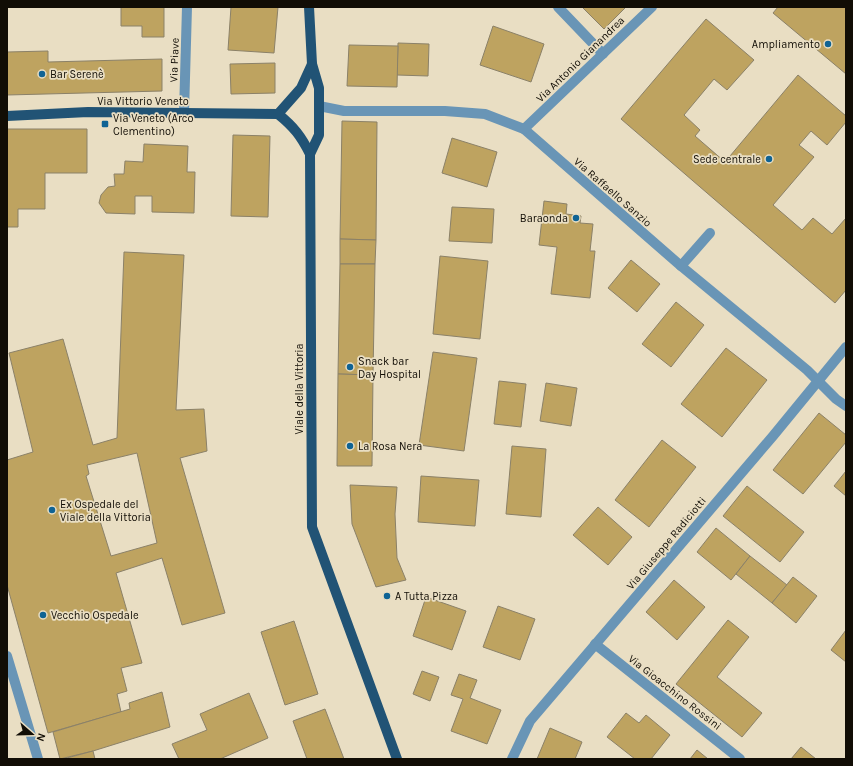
<svg xmlns="http://www.w3.org/2000/svg" width="853" height="766" viewBox="0 0 853 766" font-family="Karla,sans-serif">
<style>
.building{fill:#bea360;stroke:#8b8168;fill-rule:evenodd}
.lines{fill:none;stroke-linecap:round;stroke-linejoin:round}
.minor{stroke:#6995b6;stroke-width:10}
.major{stroke:#215375;stroke-width:10}
.poi-dot{fill:#0f6394;stroke:#e9dec3;stroke-width:1.5}
.labels{text-anchor:middle;stroke-width:3.5;stroke-linejoin:round;paint-order:stroke}
.poi-label{font-size:11px;fill:#110d05;stroke:#e9dec3;text-anchor:start}
.street-label{font-size:11px;fill:#110d05;stroke:#e9dec3}
</style>
<rect width="100%" height="100%" fill="#e9dec3"/>
<!-- building -->
<g class="building">
<polygon points="121,7 164,7 164,37 142,37 142,26 121,26"/>
<polygon points="231,7 278,7 274,53 228,50"/>
<polygon points="582,7 626,7 604,29"/>
<polygon points="778,7 846,7 846,74 773,13"/>
<polygon points="706,19 754,60 727,90 714,79 684,115 700,130 695,136 725,162 798,75 846,116 846,122 827,145 811,131 799,145 814,157 773,205 802,230 813,218 832,234 846,218 846,290 835,303 621,119"/>
<polygon points="493,26 544,44 531,82 480,65"/>
<polygon points="398,43 429,44 428,76 397,75"/>
<polygon points="349,45 398,46 397,87 347,86"/>
<polygon points="48,51 48,62 162,59 162,91 7,95 7,52"/>
<polygon points="275,63 275,93 231,94 230,64"/>
<polygon points="342,121 377,122 376,240 340,239"/>
<polygon points="7,129 87,129 87,173 45,173 45,209 18,209 18,227 7,227"/>
<polygon points="233,135 270,136 268,217 231,216"/>
<polygon points="452,138 497,152 487,187 442,173"/>
<polygon points="144,144 188,146 187,172 195,172 194,213 152,212 152,196 135,196 135,214 106,213 99,203 101,195 108,187 115,186 114,174 124,174 125,161 143,162"/>
<polygon points="544,201 567,204 566,214 581,216 580,223 593,224 590,251 595,251 590,298 551,294 557,247 539,245"/>
<polygon points="452,207 494,209 492,243 449,241"/>
<polygon points="340,239 376,240 375,264 340,264"/>
<path d="M124,252L184,255L176,410L204,409L207,451L180,458L225,613L182,625L162,558L116,573L142,663L121,668L127,691L117,694L121,712L48,733L7,585V460L33,452L9,353L63,339L93,445L117,438ZM137,453L157,543L111,556L86,476L89,474L87,465Z"/>
<polygon points="440,256 488,261 480,339 433,334"/>
<polygon points="631,260 660,284 637,312 608,288"/>
<polygon points="340,264 375,264 373,375 338,374"/>
<polygon points="676,302 704,325 671,367 642,344"/>
<polygon points="726,348 767,380 722,437 681,404"/>
<polygon points="433,352 477,358 464,451 419,445"/>
<polygon points="338,374 373,375 372,466 337,466"/>
<polygon points="499,381 526,384 521,427 494,424"/>
<polygon points="546,383 577,388 571,426 540,421"/>
<polygon points="819,413 846,435 846,442 803,494 773,470"/>
<polygon points="662,440 696,467 649,527 615,500"/>
<polygon points="512,446 546,449 541,517 506,514"/>
<polygon points="846,471 846,496 834,486"/>
<polygon points="421,476 479,480 475,526 418,522"/>
<polygon points="350,485 397,487 395,514 397,558 406,580 376,587 352,524"/>
<polygon points="747,486 804,532 780,562 723,516"/>
<polygon points="598,507 632,537 608,565 573,535"/>
<polygon points="716,528 750,556 731,580 697,552"/>
<polygon points="750,556 787,585 772,603 736,574"/>
<polygon points="793,577 817,596 796,623 772,603"/>
<polygon points="674,580 705,607 677,640 646,612"/>
<polygon points="426,597 466,611 452,650 413,636"/>
<polygon points="498,606 535,619 520,660 483,647"/>
<polygon points="728,620 749,637 717,677 762,713 742,737 676,684"/>
<polygon points="294,621 318,694 285,705 261,632"/>
<polygon points="846,630 846,662 831,650"/>
<polygon points="422,671 439,677 430,701 413,694"/>
<polygon points="459,674 477,680 470,698 501,710 487,744 451,731 463,699 451,695"/>
<polygon points="162,692 170,727 93,751 60,759 53,732 130,709 129,703"/>
<polygon points="249,693 268,738 220,759 179,759 172,744 207,730 200,714"/>
<polygon points="325,709 344,759 307,759 293,721"/>
<polygon points="626,713 639,723 646,715 670,735 651,759 635,759 607,737"/>
<polygon points="550,728 582,742 575,759 537,759"/>
<polygon points="801,747 816,759 791,759"/>
<polygon points="697,750 708,759 690,759"/>
<polygon points="93,751 95,759 63,759"/>
</g>
<g class="lines">
<!-- minor -->
<g class="minor">
<polyline points="558,7 603,54"/>
<polyline points="319,106 344,111 445,111 485,114 524,129 681,266 807,370 836,399 846,406"/>
<polyline points="184,113 187,7"/>
<polyline points="524,129 652,7"/>
<polyline points="681,266 710,233"/>
<polyline points="595,644 740,759"/>
<polyline points="7,656 38,759"/>
<polyline points="512,759 530,721 773,436 846,347"/>
</g>
<!-- major -->
<g class="major">
<polyline points="309,7 312,64 319,88 319,135 310,154 312,527 397,759"/>
<polyline points="278,114 301,88 312,64"/>
<path d="M7,116L88,112L278,114C294,127 301,136 310,154"/>
</g>
</g>
<!-- markers -->
<g class="poi-dot">
<circle cx="828" cy="44" r="4"/>
<circle cx="42" cy="74" r="4"/>
<rect x="101" y="120" width="8" height="8" rx="2"/>
<circle cx="769" cy="159" r="4"/>
<circle cx="576" cy="218" r="4"/>
<circle cx="350" cy="367" r="4"/>
<circle cx="350" cy="446" r="4"/>
<circle cx="52" cy="510" r="4"/>
<circle cx="387" cy="596" r="4"/>
<circle cx="43" cy="615" r="4"/>
</g>
<g class="labels">
<!-- poi labels -->
<g class="poi-label">
<text x="820" y="48" text-anchor="end">Ampliamento</text>
<text x="50" y="78">Bar Serenè</text>
<text x="113" y="122">Via Veneto (Arco<tspan x="113" dy="13">Clementino)</tspan></text>
<text x="761" y="163" text-anchor="end">Sede centrale</text>
<text x="568" y="222" text-anchor="end">Baraonda</text>
<text x="358" y="365">Snack bar<tspan x="358" dy="13">Day Hospital</tspan></text>
<text x="358" y="450">La Rosa Nera</text>
<text x="60" y="508">Ex Ospedale del<tspan x="60" dy="13">Viale della Vittoria</tspan></text>
<text x="395" y="600">A Tutta Pizza</text>
<text x="51" y="619">Vecchio Ospedale</text>
</g>
<!-- street labels -->
<g class="street-label">
<text transform="translate(580 59) rotate(-44)" y="4">Via Antonio Gianandrea</text>
<text transform="translate(174 60) rotate(-88)" y="4">Via Piave</text>
<text x="143" y="105">Via Vittorio Veneto</text>
<text transform="translate(613 192) rotate(41)" y="4">Via Raffaello Sanzio</text>
<text transform="translate(299 389) rotate(-90)" y="4">Viale della Vittoria</text>
<text transform="translate(666 543) rotate(-50)" y="4">Via Giuseppe Radiciotti</text>
<text transform="translate(675 692) rotate(38)" y="4">Via Gioacchino Rossini</text>
</g>
</g>
<!-- border -->
<rect width="853" height="766" fill="none" stroke="#110d05" stroke-width="16"/>
<!-- north arrow -->
<g transform="translate(32 734) rotate(110)" stroke="#e9dec3" stroke-width="3" paint-order="stroke">
<path d="M0-3L7 15L0 10L-7 15Z" fill="#110d05"/>
<text y="-6" font-size="11" font-weight="bold" text-anchor="middle" fill="#110d05">N</text>
</g>
</svg>
